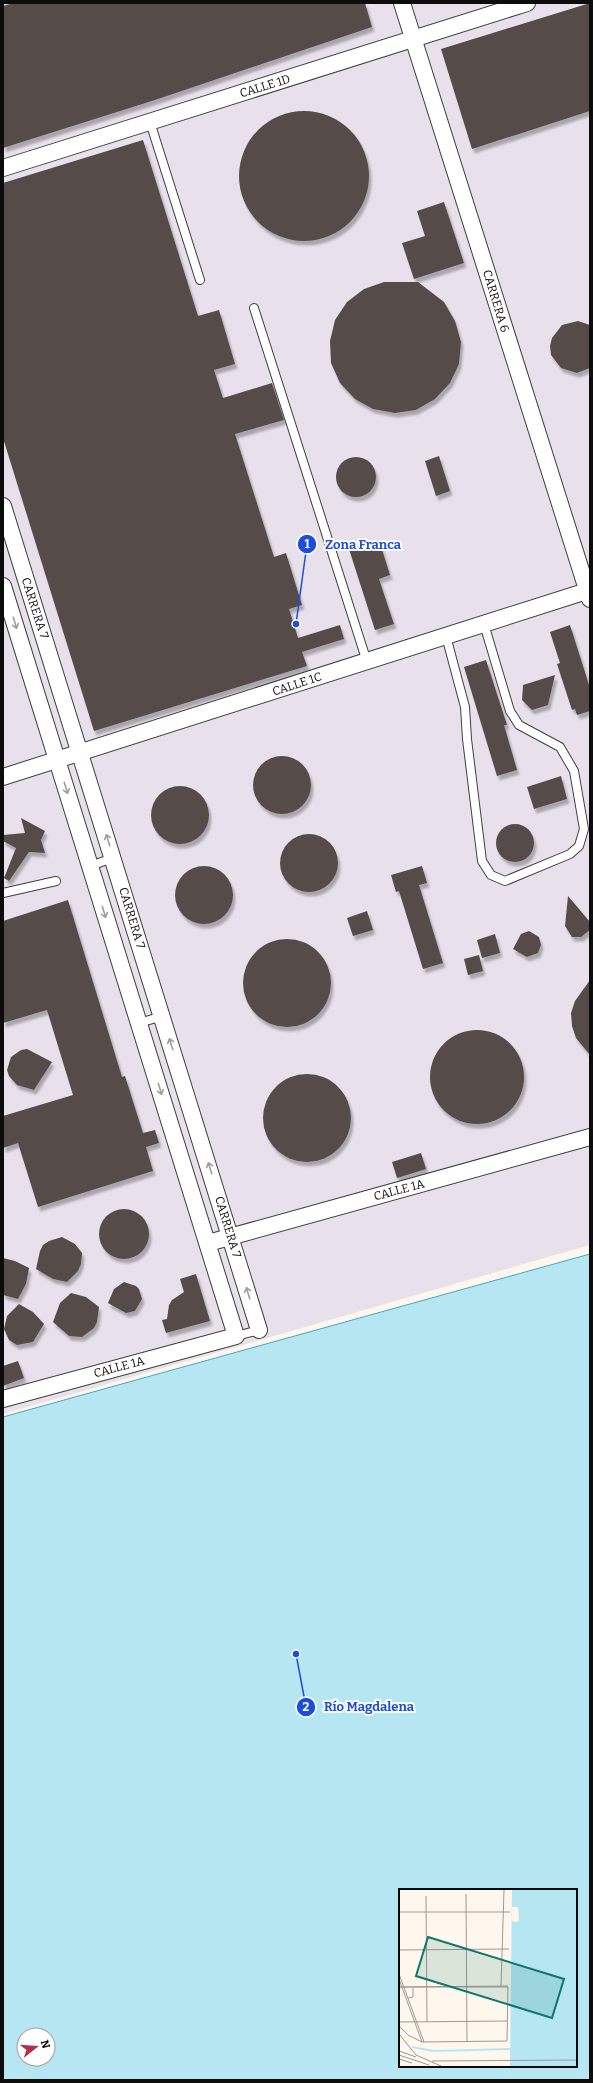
<svg xmlns="http://www.w3.org/2000/svg" width="593" height="2083" viewBox="0 0 593 2083" font-family="Bitter,serif">
<style>
.industrial{fill:#e8e1eb}
.water{fill:#b6e6f1;stroke:#42a8c3;fill-rule:evenodd}
.building{fill:#544c4a;filter:url(#shadow)}
.lines{fill:none;stroke-linecap:round;stroke-linejoin:round}
.service-casing{stroke:#3f3f3f;stroke-width:10}
.minor-casing{stroke:#3f3f3f;stroke-width:18}
.service{stroke:#fff;stroke-width:8}
.minor{stroke:#fff;stroke-width:16}
.oneway{stroke:#9e9e9e}
.labels{text-anchor:middle;stroke-width:4;stroke-linejoin:round;paint-order:stroke}
.street-label{font-size:12px;fill:#0c0c0c;stroke:#fff}
.inset-river{fill:none;stroke:#b6e6f1;stroke-width:2}
.inset-road{fill:none;stroke:#9d9993;stroke-width:1}
.view{fill:#0f766e;fill-opacity:0.15;stroke:#0f766e;stroke-width:2}
.inset-edge{fill:none;stroke:#0c0c0c;stroke-width:2}
.leader{fill:none;stroke:#1d4ed8;stroke-width:1.5}
.callout-dot{fill:#1d4ed8;stroke:#fff;stroke-width:1.5}
.mark-label{font-size:12px;text-anchor:middle;font-weight:bold;fill:#fff}
.callout-label{font-size:13px;text-anchor:middle;font-weight:bold;fill:#1d4ed8;stroke:#fff;stroke-width:4;stroke-linejoin:round;paint-order:stroke}
</style>
<defs>
<filter id="shadow"><feDropShadow dx="2.5" dy="4.5" stdDeviation="1" flood-color="#0004"/></filter>
</defs>
<rect width="100%" height="100%" fill="#fef7ed"/>
<!-- industrial -->
<polygon class="industrial" points="3,3 590,3 590,1245 3,1414"/>
<!-- water -->
<path class="water" d="M590,1254V2080H3V1417ZM400,1890H576V2066H400ZM24,2035H48V2059H24Z"/>
<!-- building -->
<g class="building">
<polygon points="13,3 365,3 372,27 155,100 3,148 3,6"/>
<polygon points="590,3 590,111 472,149 441,49"/>
<circle cx="304" cy="176" r="65"/>
<polygon points="143,140 198,316 219,310 235,364 214,370 223,398 272,383 284,420 235,434 274,557 286,553 302,605 289,609 298,638 340,625 344,639 302,652 307,666 94,731 3,438 3,183"/>
<polygon points="444,202 464,263 414,279 402,243 425,236 417,211"/>
<polygon points="384,282 418,282 444,302 455,321 461,342 459,364 450,383 435,399 416,410 395,413 373,409 355,399 340,383 331,363 330,341 335,320 347,302 364,289"/>
<polygon points="578,321 590,325 590,368 577,373 561,368 551,355 550,346 552,338 562,325"/>
<polygon points="439,456 450,491 436,496 425,461"/>
<circle cx="356" cy="477" r="20"/>
<polygon points="379,540 390,575 379,579 394,624 375,630 349,549"/>
<polygon points="570,625 590,688 590,711 577,715 575,709 572,710 557,664 560,663 550,632"/>
<polygon points="486,660 507,725 504,725 517,770 497,776 464,667"/>
<polygon points="555,675 548,705 532,710 522,700 523,685"/>
<circle cx="282" cy="785" r="29"/>
<polygon points="561,776 567,799 534,809 527,787"/>
<circle cx="180" cy="815" r="29"/>
<polygon points="21,818 45,831 41,840 45,853 29,852 9,881 4,878 16,848 3,841 3,835 25,833"/>
<circle cx="515" cy="843" r="19"/>
<circle cx="309" cy="863" r="29"/>
<polygon points="422,866 427,883 419,885 443,963 423,969 399,891 396,892 391,875"/>
<circle cx="204" cy="895" r="29"/>
<polygon points="568,896 590,922 590,930 581,937 572,937 565,926"/>
<polygon points="68,900 122,1077 125,1076 143,1133 155,1130 159,1143 146,1147 153,1171 38,1207 18,1143 3,1148 3,1116 73,1095 47,1010 3,1023 3,921"/>
<polygon points="367,911 373,930 353,936 347,918"/>
<polygon points="529,931 539,937 541,945 538,953 527,957 513,949 521,934"/>
<polygon points="495,934 500,953 482,958 477,940"/>
<circle cx="287" cy="983" r="44"/>
<polygon points="479,955 483,971 468,975 464,959"/>
<polygon points="590,980 590,1055 576,1038 572,1026 571,1013 575,1001"/>
<circle cx="477" cy="1077" r="47"/>
<polygon points="27,1049 52,1062 34,1090 17,1085 9,1076 7,1070 11,1057 21,1050"/>
<circle cx="307" cy="1118" r="44"/>
<polygon points="421,1153 426,1169 397,1178 392,1162"/>
<circle cx="124" cy="1234" r="25"/>
<polygon points="62,1237 75,1244 82,1253 81,1264 78,1271 67,1282 53,1279 36,1269 40,1251 43,1245 49,1241"/>
<polygon points="3,1258 15,1261 29,1268 26,1284 18,1299 3,1295"/>
<polygon points="196,1274 210,1321 166,1333 162,1320 167,1319 169,1305 172,1300 184,1292 180,1279"/>
<polygon points="124,1282 136,1286 139,1289 142,1299 135,1311 126,1313 108,1303 114,1289"/>
<polygon points="71,1293 86,1297 99,1307 97,1322 94,1328 82,1337 69,1336 53,1322 60,1303"/>
<polygon points="19,1304 33,1312 44,1324 33,1342 17,1345 9,1340 4,1329 7,1316"/>
<polygon points="18,1361 24,1378 3,1386 3,1366"/>
</g>
<g class="lines">
<!-- service casing -->
<g class="service-casing">
<g id="service">
<polyline points="150,122 200,280"/>
<polyline points="254,308 367,662"/>
<polyline points="446,636 465,707 467,739 482,861 491,875 505,881 570,854 579,846 584,829 574,771 560,747 519,725 510,711 484,624"/>
<polyline points="90,866 113,858"/>
<polyline points="3,893 56,881"/>
<polyline points="139,1023 163,1016"/>
<polyline points="236,1336 259,1330"/>
</g>
</g>
<!-- minor casing -->
<g class="minor-casing">
<g id="minor">
<polyline points="402,3 590,599"/>
<polyline points="3,168 527,3"/>
<polyline points="3,506 259,1330"/>
<polyline points="3,586 236,1336 3,1399"/>
<polyline points="3,777 590,590"/>
<polyline points="208,1243 590,1137"/>
</g>
</g>
<!-- service -->
<use href="#service" class="service"/>
<!-- minor -->
<use href="#minor" class="minor"/>
</g>
<!-- one-way arrows -->
<defs><path id="oneway-shaft" d="M-6 0H5M1.5-3L5.5 0L1.5 3" fill="none" stroke-width="1.6" stroke-linecap="round" stroke-linejoin="round"/></defs>
<g class="oneway">
<use href="#oneway-shaft" transform="translate(15 623) rotate(73)"/>
<use href="#oneway-shaft" transform="translate(66 788) rotate(73)"/>
<use href="#oneway-shaft" transform="translate(108 840) rotate(-107)"/>
<use href="#oneway-shaft" transform="translate(104 912) rotate(73)"/>
<use href="#oneway-shaft" transform="translate(171 1044) rotate(-107)"/>
<use href="#oneway-shaft" transform="translate(160 1089) rotate(73)"/>
<use href="#oneway-shaft" transform="translate(210 1168) rotate(-107)"/>
<use href="#oneway-shaft" transform="translate(248 1293) rotate(-107)"/>
</g>
<g class="labels">
<!-- street labels -->
<g class="street-label">
<text transform="translate(265 86) rotate(-17)" y="4">CALLE 1D</text>
<text transform="translate(496 301) rotate(73)" y="4">CARRERA 6</text>
<text transform="translate(35 608) rotate(72)" y="4">CARRERA 7</text>
<text transform="translate(297 684) rotate(-18)" y="4">CALLE 1C</text>
<text transform="translate(132 918) rotate(73)" y="4">CARRERA 7</text>
<text transform="translate(399 1190) rotate(-15)" y="4">CALLE 1A</text>
<text transform="translate(228 1227) rotate(73)" y="4">CARRERA 7</text>
<text transform="translate(119 1367) rotate(-15)" y="4">CALLE 1A</text>
</g>
</g>
<!-- overview -->
<g transform="translate(399 1889)">
<rect width="178" height="178" fill="#fef7ed"/>
<path d="M113,1H178V177H111Z" fill="#b6e6f1"/>
<path d="M113,18H119L120,32L117,33L113,32Z" fill="#fef7ed"/>
<path class="inset-river" d="M13,158L34,162L111,160"/>
<path class="inset-road" d="M67,5L68,152M27,7L28,133M0,23H111M0,61L110,60M0,85L25,153M0,90L23,153M102,97L105,1M0,98H109L108,152L23,153L9,146L0,137M1,98L109,97M9,109L14,108V99M0,133L108,132M0,145L17,166L42,177M0,162L17,168M0,166L30,176M0,170L13,174M33,172L178,171"/>
<path class="view" d="M29,48L165,90L153,129L17,87Z"/>
<rect width="178" height="178" class="inset-edge"/>
</g>
<!-- callouts -->
<path class="leader" d="M296 624L307 544M296 1654L306 1707"/>
<g class="callout-dot">
<circle cx="296" cy="624" r="4"/>
<circle cx="296" cy="1654" r="4"/>
<circle cx="307" cy="544" r="10"/>
<circle cx="306" cy="1707" r="10"/>
</g>
<g class="mark-label">
<text x="307" y="548">1</text>
<text x="306" y="1711">2</text>
</g>
<g class="callout-label">
<text x="363" y="549">Zona Franca</text>
<text x="369" y="1711">Río Magdalena</text>
</g>
<!-- border -->
<rect width="593" height="2083" fill="none" stroke="#0c0c0c" stroke-width="8"/>
<!-- north arrow -->
<g transform="translate(36 2047) rotate(73)"><circle r="19" fill="#ffffff" stroke="#9e9e9e"/>
<path d="M0-3L7 15L0 10L-7 15Z" fill="#b12f4e"/>
<text y="-6" font-size="11" font-weight="bold" text-anchor="middle" fill="#0c0c0c">N</text>
</g>
</svg>
